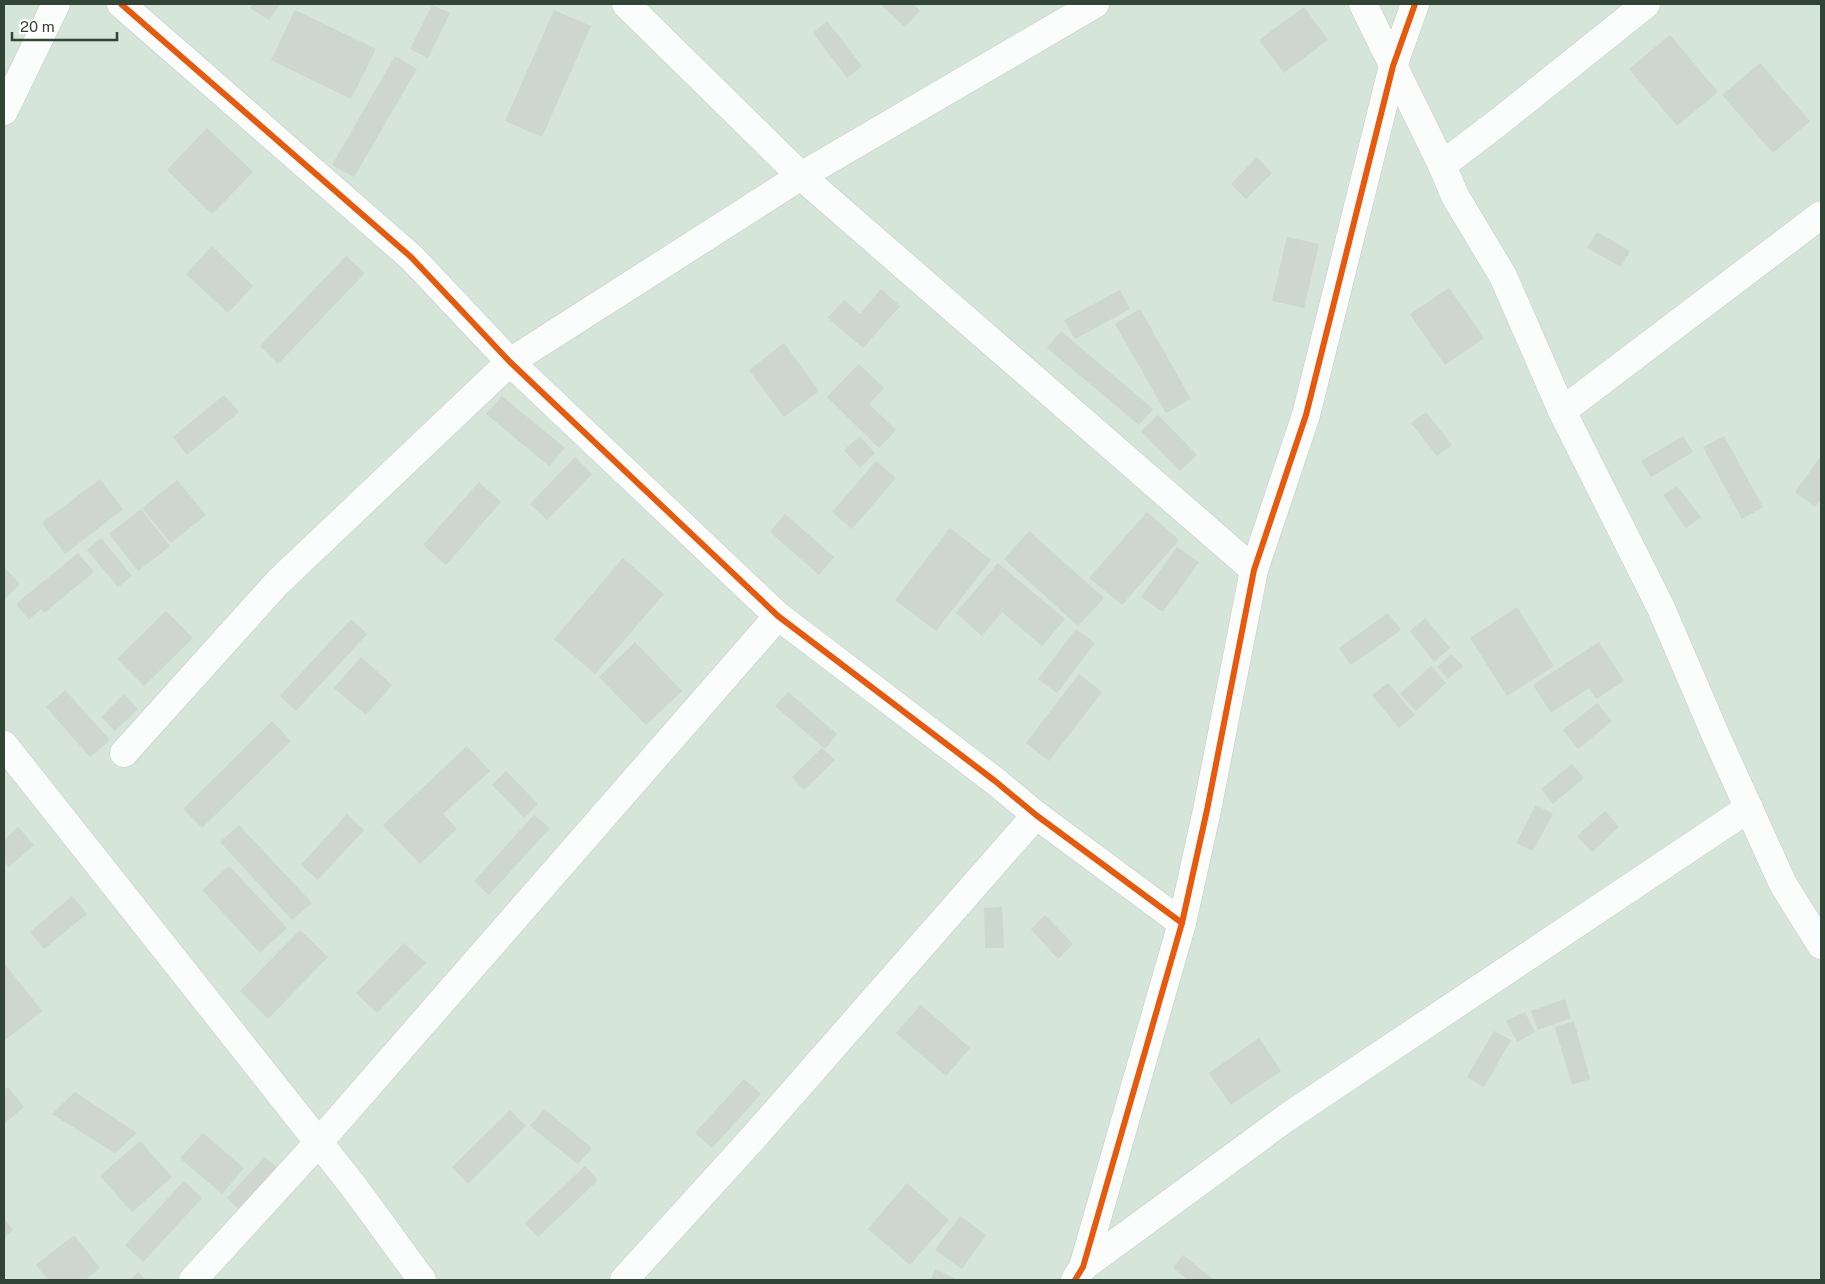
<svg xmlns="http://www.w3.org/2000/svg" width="1825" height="1284" viewBox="0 0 1825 1284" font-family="'Public Sans',sans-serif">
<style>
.residential{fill:#d5e5d9}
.building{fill:#cdd6cf}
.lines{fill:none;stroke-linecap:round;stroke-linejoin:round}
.minor-casing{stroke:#c3ccc5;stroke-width:29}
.tertiary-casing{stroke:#c3ccc5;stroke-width:29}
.minor{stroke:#fbfcfc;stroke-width:28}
.tertiary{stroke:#fbfcfc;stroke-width:28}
.cycleway-casing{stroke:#fff;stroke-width:9}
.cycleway{stroke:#e8590c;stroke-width:6}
</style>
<rect width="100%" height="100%" fill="#e6eee8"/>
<!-- residential -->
<rect class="residential" x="4" y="4" width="1817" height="1276"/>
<!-- building -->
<g class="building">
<polygon points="252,4 280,4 269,20 250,8"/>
<polygon points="880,4 913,4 920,11 905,27"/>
<polygon points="432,5 450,13 428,58 410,49"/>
<polygon points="1304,7 1328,40 1284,73 1259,40"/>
<polygon points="295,10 376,49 351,99 271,60"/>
<polygon points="554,10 591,26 542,137 505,121"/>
<polygon points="827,21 862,66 847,78 813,33"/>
<polygon points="1670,35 1718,92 1677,126 1629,69"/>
<polygon points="395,56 417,69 354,177 332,165"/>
<polygon points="1760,63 1810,121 1773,153 1722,95"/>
<polygon points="207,128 253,172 212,214 167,170"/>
<polygon points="1257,157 1272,173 1246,199 1231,184"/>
<polygon points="1597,232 1630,251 1621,267 1587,248"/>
<polygon points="1287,237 1319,244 1304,308 1272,301"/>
<polygon points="212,246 253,286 228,313 186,274"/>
<polygon points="346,256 365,273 278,364 260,346"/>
<polygon points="1449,288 1484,338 1445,365 1410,314"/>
<polygon points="881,289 900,306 863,348 828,318 844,300 860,314"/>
<polygon points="1120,290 1130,309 1075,339 1064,320"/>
<polygon points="1140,309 1191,399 1166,413 1115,324"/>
<polygon points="1061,331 1153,409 1139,425 1047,348"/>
<polygon points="784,343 819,391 784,417 749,370"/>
<polygon points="859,364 884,388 869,404 896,430 879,448 827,397"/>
<polygon points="224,395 239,412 187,455 173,437"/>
<polygon points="502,396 565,448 549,466 486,414"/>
<polygon points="1426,412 1452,445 1437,456 1411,423"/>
<polygon points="1158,415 1197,455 1180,471 1141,431"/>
<polygon points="860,436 875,453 860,468 844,450"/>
<polygon points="1683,436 1693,452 1651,477 1641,461"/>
<polygon points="1724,436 1763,507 1742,519 1703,447"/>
<polygon points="1821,456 1821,499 1815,507 1795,492"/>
<polygon points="575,457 592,474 547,520 530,504"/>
<polygon points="876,461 896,478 852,529 832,512"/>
<polygon points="100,479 123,509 65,554 42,523"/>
<polygon points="177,480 206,515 171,543 142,508"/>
<polygon points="479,482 501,502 446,565 423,545"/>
<polygon points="1677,486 1701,517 1686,528 1663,495"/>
<polygon points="141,509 170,546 138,571 109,534"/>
<polygon points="1147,512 1179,540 1122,605 1089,578"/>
<polygon points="785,514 834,557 819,575 770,532"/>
<polygon points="950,528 991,560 936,631 895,600"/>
<polygon points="1029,531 1104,598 1078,626 1004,559"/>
<polygon points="101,538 132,576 118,587 87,550"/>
<polygon points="1177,547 1199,562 1163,612 1141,597"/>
<polygon points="78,553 94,572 44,613 41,609 29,620 16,604"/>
<polygon points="623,558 664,594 595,674 554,639"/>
<polygon points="998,563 1065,619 1042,646 1002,612 982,636 956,613"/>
<polygon points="4,567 20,584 4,600"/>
<polygon points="1517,607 1554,666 1507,696 1470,638"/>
<polygon points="166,611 193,638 144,686 117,659"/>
<polygon points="1388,613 1401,630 1351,665 1339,648"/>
<polygon points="1425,618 1450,648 1434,662 1410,631"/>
<polygon points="351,619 367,634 296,711 280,696"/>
<polygon points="1076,629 1095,643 1057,693 1038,679"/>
<polygon points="635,642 682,691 646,725 599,677"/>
<polygon points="1599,642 1624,681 1596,699 1589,688 1551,713 1533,685"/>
<polygon points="1451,654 1463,666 1448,679 1437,667"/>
<polygon points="361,657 392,685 366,715 334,688"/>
<polygon points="1431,666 1446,683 1416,711 1400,694"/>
<polygon points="1079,674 1102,692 1049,761 1026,743"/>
<polygon points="1388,683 1415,715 1399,728 1372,695"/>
<polygon points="65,690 110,740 90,757 46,707"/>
<polygon points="788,692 837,734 825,749 775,706"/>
<polygon points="124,694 138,709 115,731 101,717"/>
<polygon points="1597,703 1612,721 1578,749 1563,730"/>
<polygon points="272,721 291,741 202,828 183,809"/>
<polygon points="467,746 490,771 443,814 457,829 420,864 383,825"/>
<polygon points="822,748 835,760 804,790 792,777"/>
<polygon points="1572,764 1584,778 1553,804 1541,789"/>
<polygon points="506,771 538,804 524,818 492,785"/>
<polygon points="1536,805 1553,814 1533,851 1516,843"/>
<polygon points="1605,811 1619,827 1592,852 1577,836"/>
<polygon points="347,814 364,830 318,880 301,865"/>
<polygon points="534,815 550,828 489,895 474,881"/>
<polygon points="239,825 312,903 292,920 220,842"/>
<polygon points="18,827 34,845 9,867 4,861 4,840"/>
<polygon points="229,866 287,928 260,953 202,890"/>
<polygon points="72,896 87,914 44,949 30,932"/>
<polygon points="1002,907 1004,948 985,948 984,908"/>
<polygon points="1045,915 1073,944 1058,959 1031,929"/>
<polygon points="300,930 328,957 268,1019 240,991"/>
<polygon points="404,943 426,963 377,1013 356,993"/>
<polygon points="4,963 42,1011 4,1041"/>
<polygon points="1565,999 1571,1018 1538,1030 1531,1011"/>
<polygon points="921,1005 970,1048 946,1076 896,1033"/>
<polygon points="1525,1012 1535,1032 1517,1042 1506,1021"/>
<polygon points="1574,1021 1590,1079 1572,1085 1555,1027"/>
<polygon points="1494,1031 1511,1040 1484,1087 1467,1077"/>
<polygon points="1259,1038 1281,1071 1231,1105 1209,1073"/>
<polygon points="744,1079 761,1094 712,1148 695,1133"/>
<polygon points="8,1087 24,1107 4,1124 4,1090"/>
<polygon points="75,1092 137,1133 115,1153 52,1114"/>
<polygon points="544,1109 592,1148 578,1164 530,1126"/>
<polygon points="510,1110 526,1126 468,1184 452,1167"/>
<polygon points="203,1133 244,1168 222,1194 180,1158"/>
<polygon points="140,1141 172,1177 132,1212 100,1176"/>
<polygon points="265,1157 279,1169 241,1211 227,1198"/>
<polygon points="585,1166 598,1180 538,1237 525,1223"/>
<polygon points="184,1181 202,1198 143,1262 125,1245"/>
<polygon points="907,1183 949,1220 910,1265 868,1229"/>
<polygon points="960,1216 986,1235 962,1269 935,1250"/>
<polygon points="4,1218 13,1230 4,1238"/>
<polygon points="74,1235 100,1268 85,1280 48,1280 36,1265"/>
<polygon points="1183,1255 1214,1280 1188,1280 1173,1268"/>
<polygon points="936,1269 957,1280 930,1280"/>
<polygon points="138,1272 146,1280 130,1280"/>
</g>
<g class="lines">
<!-- minor casing -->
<g class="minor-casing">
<g id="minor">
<polyline points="121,4 411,257 510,362 778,616 995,781 1036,815 1182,923"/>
<polyline points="626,4 801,176 1254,570"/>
<polyline points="1363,4 1442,165 1455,196 1503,276 1562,411 1661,608 1716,736 1783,884 1821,945"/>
<polyline points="1442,165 1500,121 1646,4"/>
<polyline points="1562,411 1821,215"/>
<polyline points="4,745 354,1187 422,1280"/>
<polyline points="124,753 278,582 510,362 801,176 1095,4"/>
<polyline points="1083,1267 1286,1118 1749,808"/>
<polyline points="193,1280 319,1142 778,616"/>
<polyline points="624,1280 753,1138 1036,815"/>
<polyline points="1075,1280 1083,1267 1182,923 1207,810 1254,570 1306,415 1393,66 1415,4"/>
</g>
</g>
<!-- tertiary casing -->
<g class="tertiary-casing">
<polyline id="tertiary" points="4,111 56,4"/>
</g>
<!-- minor -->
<use href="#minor" class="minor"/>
<!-- tertiary -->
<use href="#tertiary" class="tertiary"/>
<!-- cycleway casing -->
<g class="cycleway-casing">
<g id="cycleway">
<polyline points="121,4 411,257 510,362 778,616 995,781 1036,815 1182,923"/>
<polyline points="1075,1280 1083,1267 1182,923 1207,810 1254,570 1306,415 1393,66 1415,4"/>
</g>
</g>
<!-- cycleway -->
<use href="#cycleway" class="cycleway"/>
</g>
<!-- border -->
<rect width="1825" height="1284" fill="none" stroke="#324436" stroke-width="10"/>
<!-- scale -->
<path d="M12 32v8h105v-8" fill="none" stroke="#324436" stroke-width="2.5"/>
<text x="20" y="32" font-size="15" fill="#324436" stroke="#ffffff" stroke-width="4" paint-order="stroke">20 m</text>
</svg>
